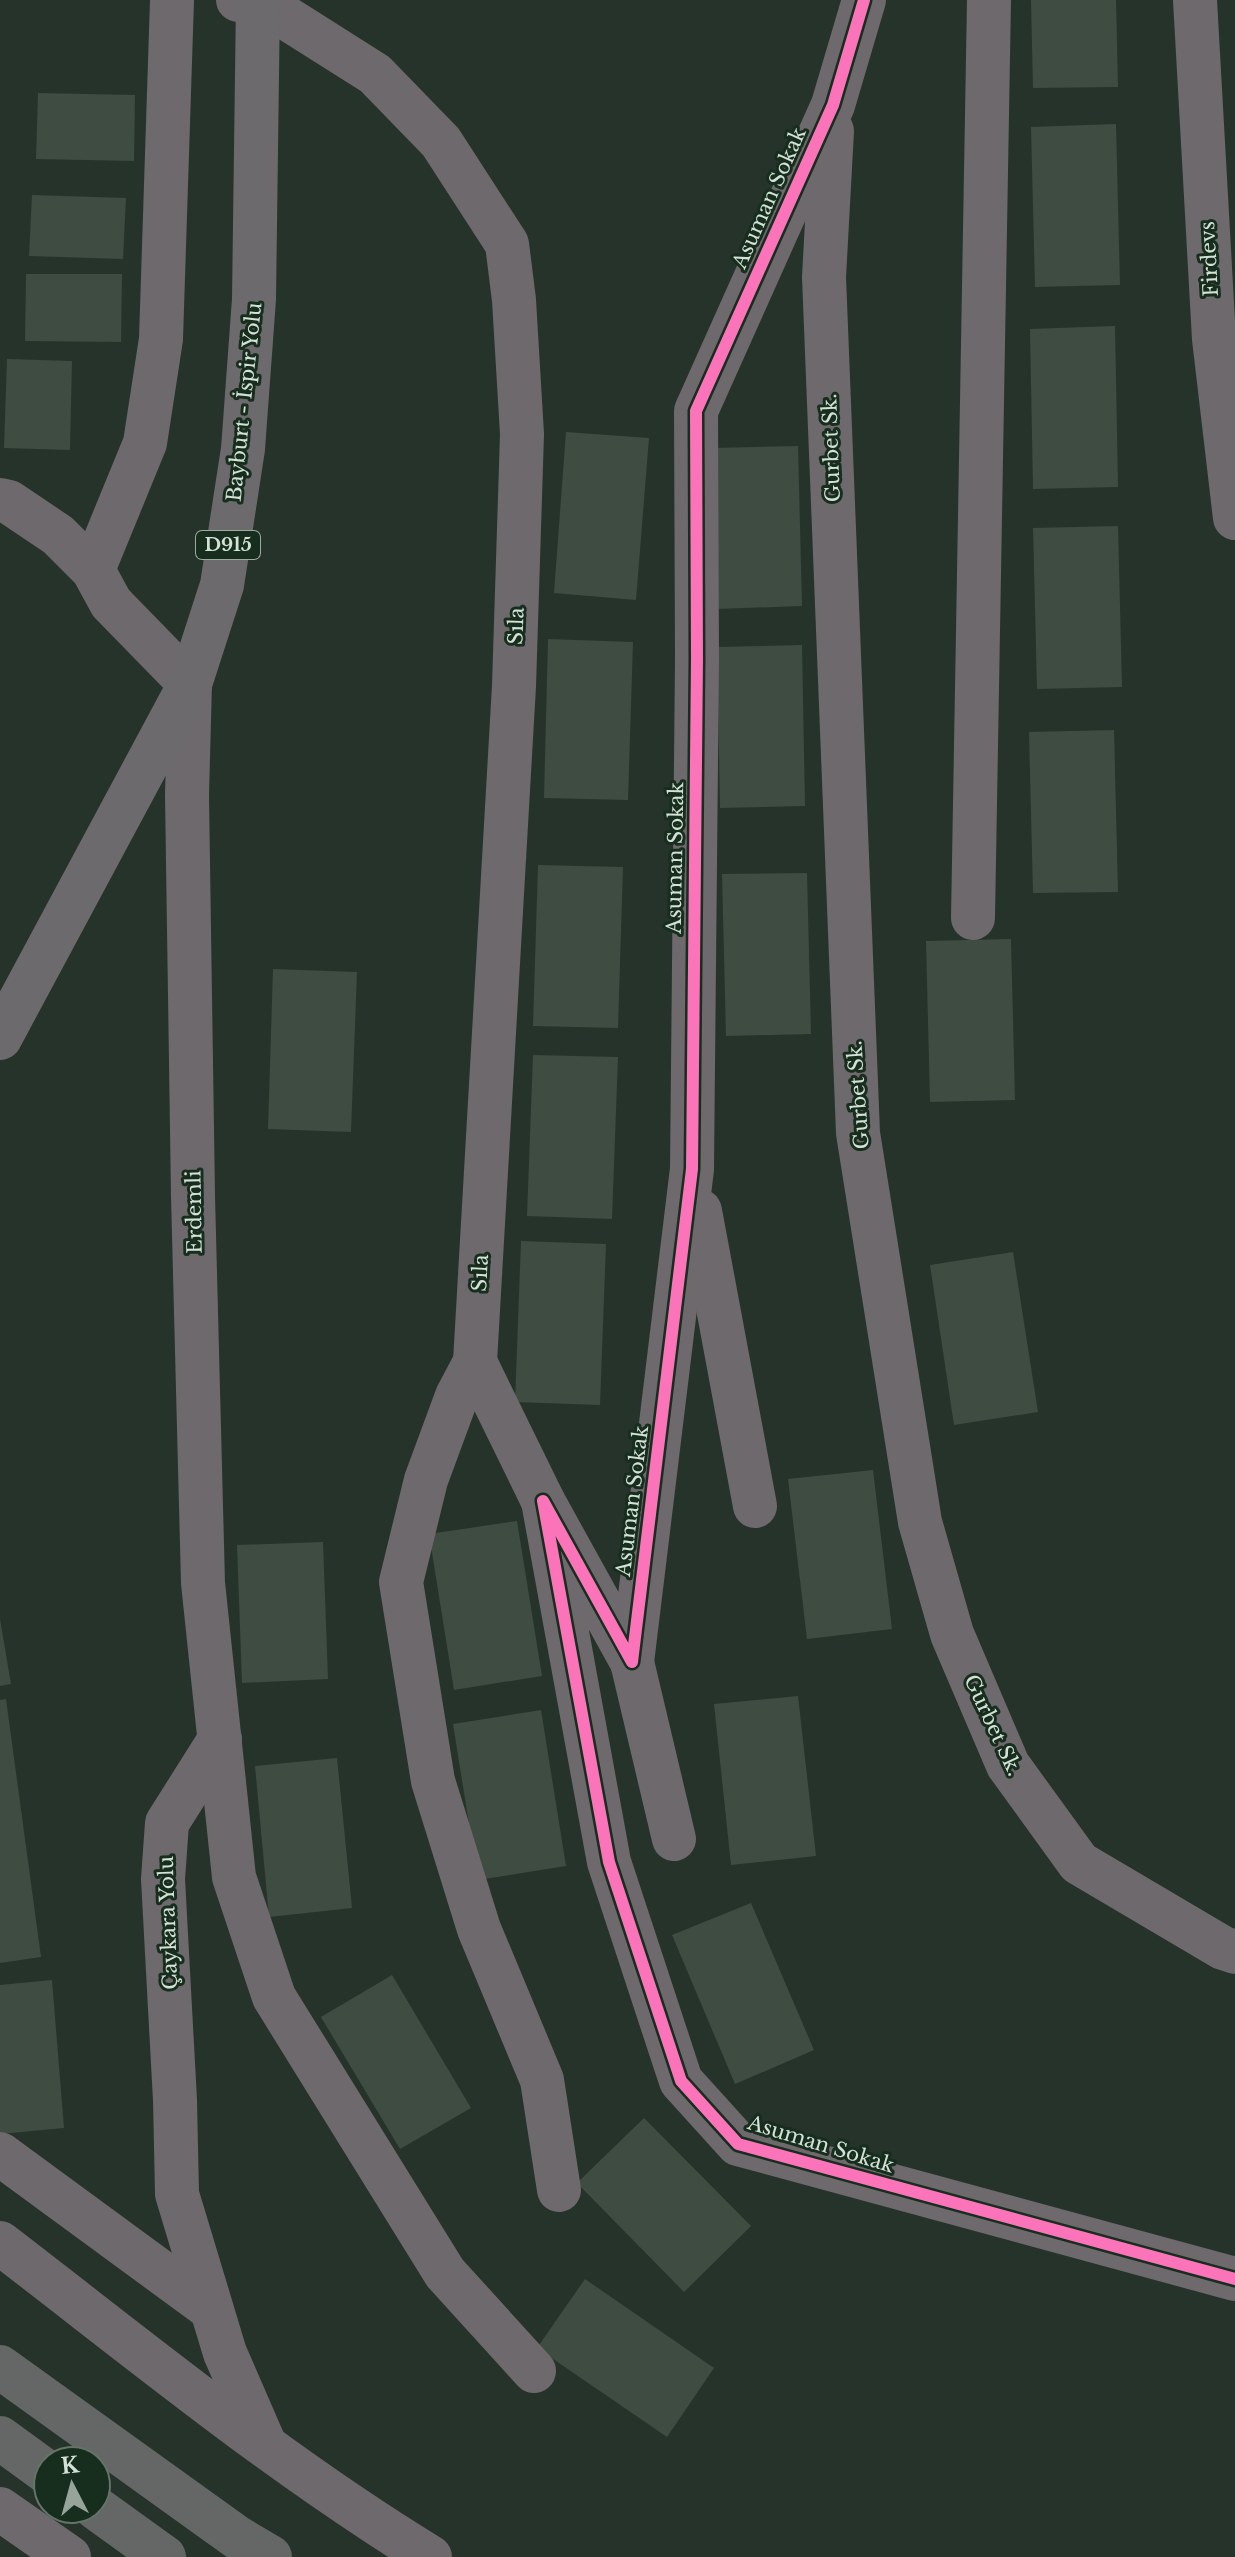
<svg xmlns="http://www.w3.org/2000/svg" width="1235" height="2557" viewBox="0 0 1235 2557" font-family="'Libre Baskerville',serif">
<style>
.building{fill:#3e4c42}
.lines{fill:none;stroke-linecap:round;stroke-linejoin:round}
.minor{stroke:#6d696d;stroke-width:44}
.major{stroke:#6c6a6c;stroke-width:44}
.highway{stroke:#646766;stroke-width:44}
.cycleway-casing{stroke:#172d1d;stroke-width:17}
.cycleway{stroke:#fb73b8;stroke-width:12}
.labels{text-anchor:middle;stroke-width:6;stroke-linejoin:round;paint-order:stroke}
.shield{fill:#172d1d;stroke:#9bab9e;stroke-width:2}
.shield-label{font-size:18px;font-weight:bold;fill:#d3e1d6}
.street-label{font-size:20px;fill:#d3e1d6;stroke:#172d1d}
</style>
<rect width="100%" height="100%" fill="#26332a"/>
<!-- building -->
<g class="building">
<polygon points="1031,0 1116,0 1118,87 1033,88"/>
<polygon points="38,93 135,95 134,161 36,159"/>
<polygon points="1116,124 1120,285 1035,287 1031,127"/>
<polygon points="32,195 126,198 123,259 29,256"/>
<polygon points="26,274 122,274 121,342 25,341"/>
<polygon points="1115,326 1118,487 1033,489 1030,329"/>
<polygon points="7,359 72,361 70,450 4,448"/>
<polygon points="566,432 649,438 636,600 554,593"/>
<polygon points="798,446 802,606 717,609 713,448"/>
<polygon points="1118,526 1122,687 1037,689 1033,528"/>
<polygon points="548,639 633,642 628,800 544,798"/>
<polygon points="802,645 805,806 720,808 717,647"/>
<polygon points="1114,730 1118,892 1033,893 1029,732"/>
<polygon points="538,865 623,867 618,1028 533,1026"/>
<polygon points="807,873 811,1034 726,1036 722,874"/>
<polygon points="1011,939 1015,1100 930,1102 926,941"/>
<polygon points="273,969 357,972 351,1132 268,1129"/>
<polygon points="533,1055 618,1057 612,1219 527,1216"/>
<polygon points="521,1241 606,1244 600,1405 515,1402"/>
<polygon points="1013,1252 1038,1412 954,1425 930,1265"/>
<polygon points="873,1470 892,1629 807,1639 788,1479"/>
<polygon points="517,1521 542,1676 454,1690 429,1534"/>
<polygon points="323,1542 328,1679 242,1683 237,1545"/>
<polygon points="0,1619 11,1684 0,1686"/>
<polygon points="798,1696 816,1856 731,1865 714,1704"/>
<polygon points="6,1699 41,1957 0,1963 0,1700"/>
<polygon points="541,1710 566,1866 478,1880 453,1724"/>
<polygon points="337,1758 352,1908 269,1917 255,1766"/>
<polygon points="751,1903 814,2050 735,2084 672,1935"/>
<polygon points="392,1975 471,2108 400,2149 321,2017"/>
<polygon points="52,1980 64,2128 0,2134 0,1985"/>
<polygon points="644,2118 751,2226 684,2292 577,2183"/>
<polygon points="585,2279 714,2368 667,2437 537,2348"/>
</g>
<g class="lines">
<!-- minor -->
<g class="minor">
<polyline points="238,0 258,0 375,74 441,142 507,244 514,300 522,434 514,686 475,1362"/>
<polyline points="864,0 833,105 696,411 697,659 692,1169 632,1662 543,1501 609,1862 681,2081 738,2144 1235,2279"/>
<polyline points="1195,0 1214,339 1235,518"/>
<polyline points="832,131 824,277 858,1133 920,1522 952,1634 1008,1765 1079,1863 1223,1948 1235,1952"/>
<polyline points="0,500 9,502 58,535 93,570 111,603 190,684 187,795 193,1196 203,1583 234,1877 274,1997 445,2273 534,2371"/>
<polyline points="93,570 145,443 161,339 172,0"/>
<polyline points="973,918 989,0"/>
<polyline points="700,1211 755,1506"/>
<polyline points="543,1501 475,1362 457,1396 426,1480 401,1582 433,1781 479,1929 542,2080 559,2190"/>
<polyline points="632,1662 674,1839"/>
<polyline points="220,1739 167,1823 163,1879 175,2100 177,2194 225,2353 265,2445"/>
<polyline points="0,2154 210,2308"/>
<path d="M0,2243C141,2351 279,2465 430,2557"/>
<polyline points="0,2509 69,2557"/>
</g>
<!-- major -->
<polyline class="major" points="0,1038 190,684 222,585 243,449 254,299 258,0"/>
<!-- highway -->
<g class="highway">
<polyline points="0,2367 238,2538 270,2557"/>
<polyline points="0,2438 48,2473"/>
<polyline points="96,2508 164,2557"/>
</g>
<!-- cycleway casing -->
<g class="cycleway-casing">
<polyline id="cycleway" points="864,0 833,105 696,411 697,659 692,1169 632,1662 543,1501 609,1862 681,2081 738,2144 1235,2279"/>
</g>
<!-- cycleway -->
<use href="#cycleway" class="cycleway"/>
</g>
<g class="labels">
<!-- shield labels -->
<rect class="shield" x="196" y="531" width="64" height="28" rx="6"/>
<g class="shield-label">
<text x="228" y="551">D915</text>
</g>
<!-- street labels -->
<g class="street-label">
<text transform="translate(769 198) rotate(-66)" y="7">Asuman Sokak</text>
<text transform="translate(1209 259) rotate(-93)" y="7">Firdevs</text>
<text transform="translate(244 402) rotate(-84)" y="7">Bayburt - İspir Yolu</text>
<text transform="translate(831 448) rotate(-92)" y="7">Gurbet Sk.</text>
<text transform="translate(516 626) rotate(-88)" y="7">Sıla</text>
<text transform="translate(675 858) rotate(-89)" y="7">Asuman Sokak</text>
<text transform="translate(858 1095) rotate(-94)" y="7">Gurbet Sk.</text>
<text transform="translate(194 1212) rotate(-91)" y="7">Erdemli</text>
<text transform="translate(480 1273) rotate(-87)" y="7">Sıla</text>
<text transform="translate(632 1501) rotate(-83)" y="7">Asuman Sokak</text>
<text transform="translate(993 1725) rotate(65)" y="7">Gurbet Sk.</text>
<text transform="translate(168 1923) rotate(-92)" y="7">Çaykara Yolu</text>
<text transform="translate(821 2144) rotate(17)" y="7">Asuman Sokak</text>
</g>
</g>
<!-- north arrow -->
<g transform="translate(72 2485) rotate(354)"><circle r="38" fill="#172d1d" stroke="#627567" stroke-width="2"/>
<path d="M0-6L14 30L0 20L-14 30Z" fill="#96a49a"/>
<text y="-12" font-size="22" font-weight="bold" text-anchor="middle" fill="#d3e1d6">K</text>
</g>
</svg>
